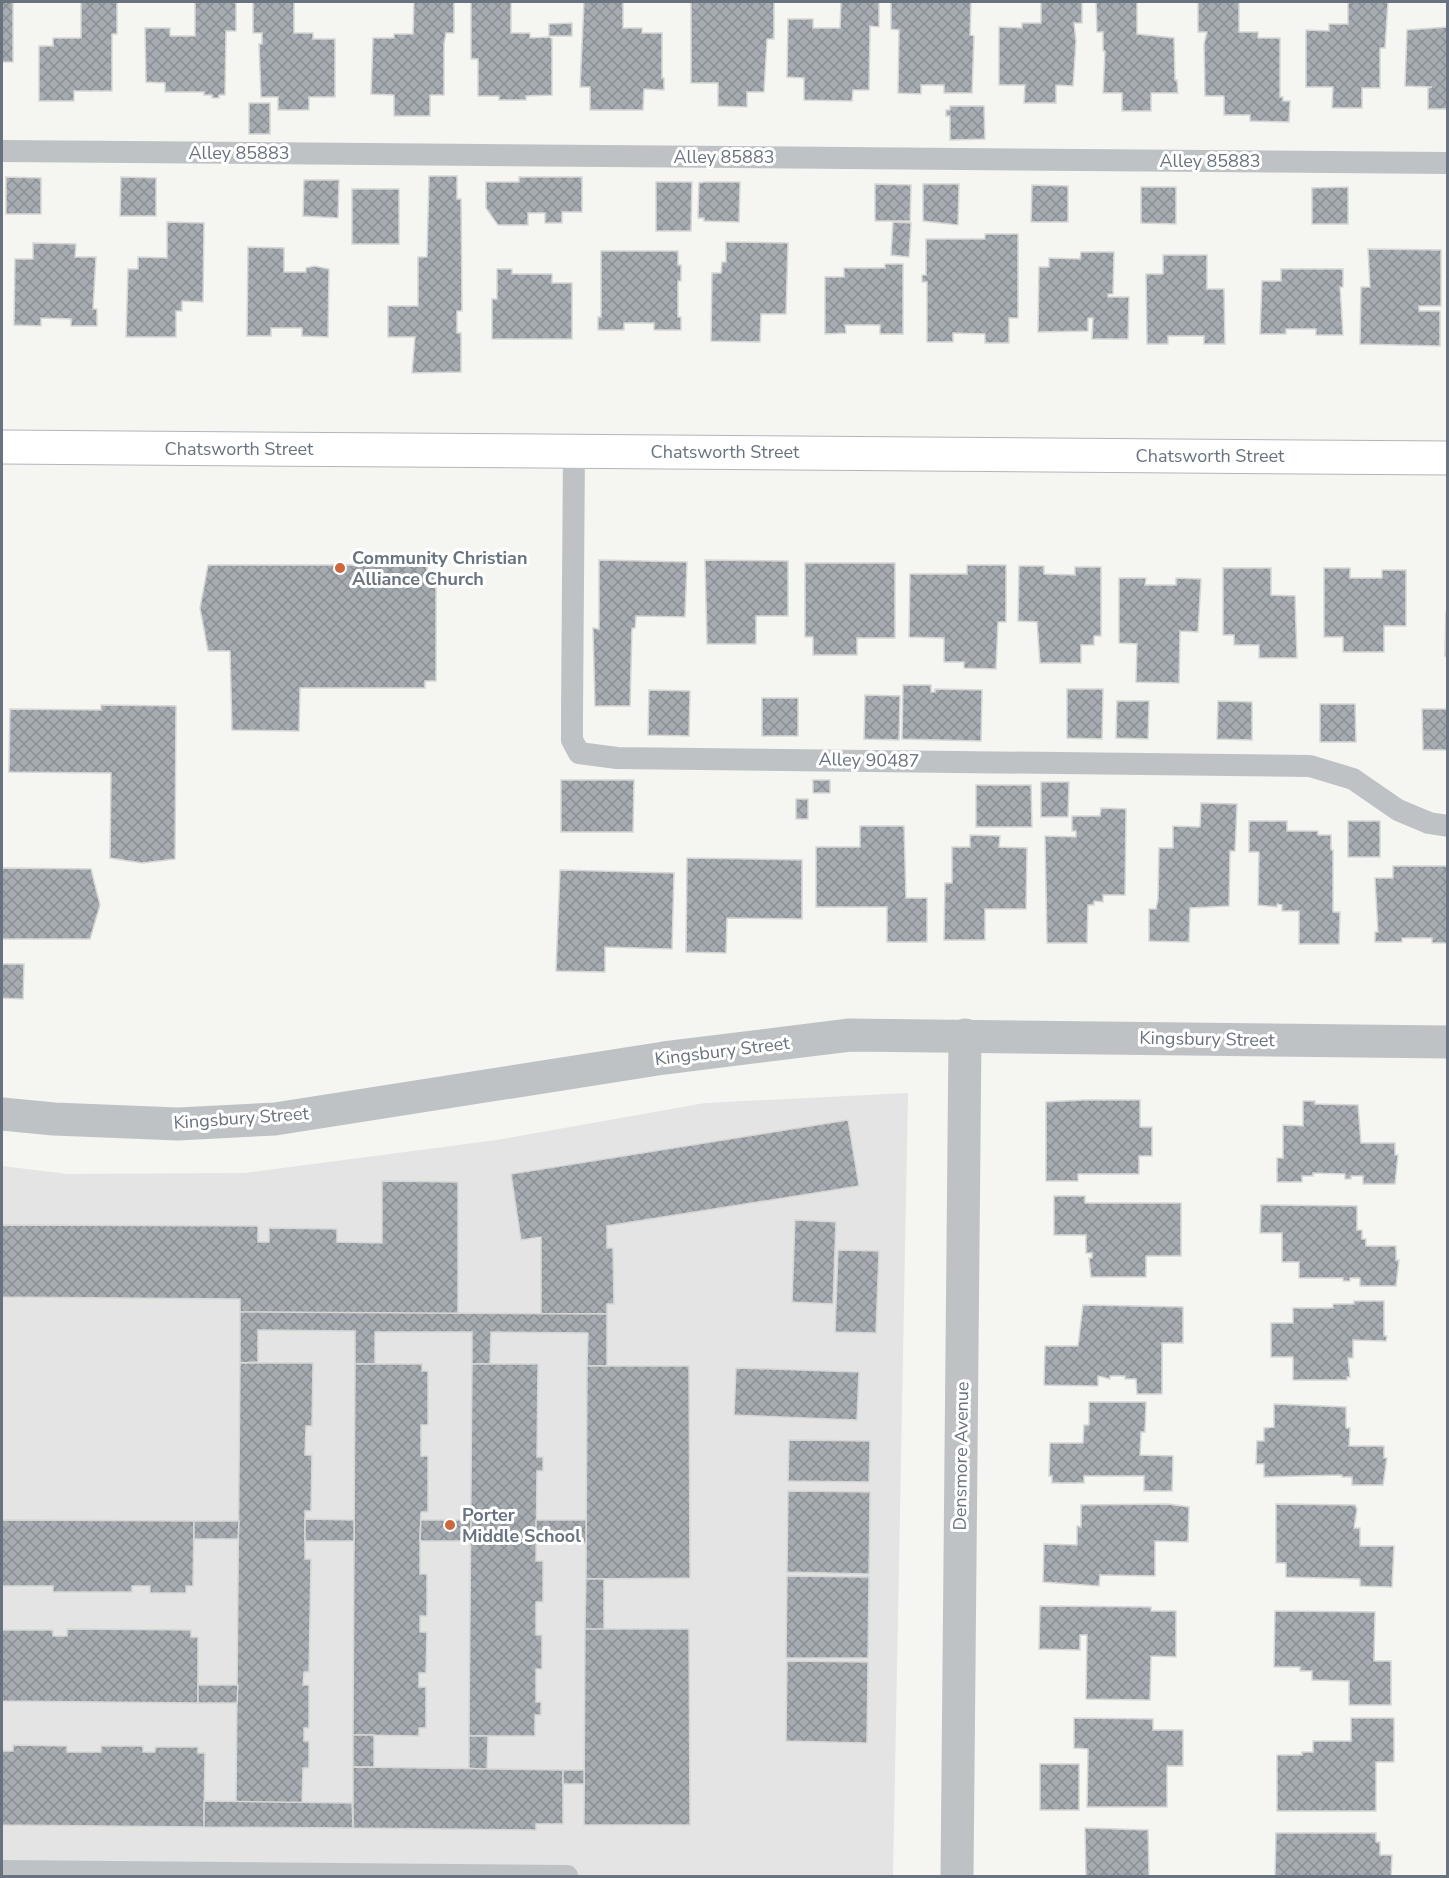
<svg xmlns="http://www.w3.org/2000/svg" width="1449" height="1878" viewBox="0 0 1449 1878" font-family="'Nunito Sans',sans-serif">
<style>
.built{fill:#e3e4e3}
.building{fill:url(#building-cross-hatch);stroke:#d6d7d5;stroke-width:1.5}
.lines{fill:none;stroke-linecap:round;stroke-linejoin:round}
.secondary-casing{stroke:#b2b6ba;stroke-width:35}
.service{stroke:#bfc2c5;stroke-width:22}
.minor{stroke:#bfc2c5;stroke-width:33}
.secondary{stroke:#fff;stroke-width:33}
.poi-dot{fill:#cc683c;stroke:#fff;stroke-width:2}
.labels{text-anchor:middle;stroke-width:6;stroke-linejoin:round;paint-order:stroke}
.street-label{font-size:18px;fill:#68737f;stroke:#fff}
.poi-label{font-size:18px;font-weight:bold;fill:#68737f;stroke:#fff;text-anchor:start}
</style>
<defs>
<pattern id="building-cross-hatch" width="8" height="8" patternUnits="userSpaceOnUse" patternTransform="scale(1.5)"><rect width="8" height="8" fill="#a6acb1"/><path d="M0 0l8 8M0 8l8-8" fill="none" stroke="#8b9095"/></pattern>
</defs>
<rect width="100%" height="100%" fill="#f5f5f2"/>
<!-- built -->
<polygon class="built" points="908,1093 893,1876 2,1876 2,1166 67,1174 244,1173 497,1140 705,1103"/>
<!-- building -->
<g class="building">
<polygon points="2,2 13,2 13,62 2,62 2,72"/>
<polygon points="81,2 117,2 117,34 112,34 112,91 74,91 74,101 39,101 39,46 53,46 53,38 81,38"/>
<polygon points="195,2 236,2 236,31 226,31 225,95 219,95 219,98 212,98 212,95 204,95 204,92 165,92 165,83 146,82 145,28 170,28 170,36 195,36"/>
<polygon points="253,2 294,2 294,33 313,33 313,39 335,39 335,97 309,97 309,110 278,110 278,97 261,97 259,44 262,44 262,33 253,33"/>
<polygon points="414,2 454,2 454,33 446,33 444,44 444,95 430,95 430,116 394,116 394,95 371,94 373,38 394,38 394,34 413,34"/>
<polygon points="471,2 511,2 511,33 530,33 530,38 549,37 552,39 552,95 526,96 526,100 499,100 499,96 478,96 478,59 471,59"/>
<polygon points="584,2 623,2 623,28 642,28 642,33 662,33 662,78 664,78 664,90 644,89 643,110 590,110 590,87 580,87"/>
<polygon points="691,2 774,2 774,39 767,39 764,92 747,92 747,107 718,106 718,83 691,83"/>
<polygon points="841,2 879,2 879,27 870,26 869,90 853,90 852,101 804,100 804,78 787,77 788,19 813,19 813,28 840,28"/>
<polygon points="891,2 971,2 970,35 974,36 972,93 944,93 944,85 921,85 921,94 898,93 899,30 891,29"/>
<polygon points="1041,2 1082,2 1082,23 1074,23 1076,41 1073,86 1056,85 1056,103 1024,103 1025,85 999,85 999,27 1022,28 1022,23 1041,23"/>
<polygon points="1096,2 1137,2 1137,34 1174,38 1175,80 1177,80 1178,93 1151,93 1151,111 1122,111 1122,93 1103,93 1105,51 1103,51 1103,32 1097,32"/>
<polygon points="1198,2 1239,2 1239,32 1258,32 1258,38 1280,38 1280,97 1283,97 1283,101 1290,101 1289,122 1250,121 1250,115 1224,115 1224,96 1205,96 1204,44 1207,32 1198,32"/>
<polygon points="1348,2 1388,2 1385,48 1380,48 1380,88 1362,88 1362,108 1332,108 1333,87 1306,87 1306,30 1329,31 1329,24 1348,24"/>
<polygon points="1448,12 1448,109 1428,109 1428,88 1432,87 1405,86 1407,30 1447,27"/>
<polygon points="572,23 572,36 549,36 549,24"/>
<rect x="249" y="103" width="21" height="31"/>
<polygon points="950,106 984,106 985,139 950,140 950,116 946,116 946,110 950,110"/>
<polygon points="429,176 457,176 457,199 461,199 462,311 457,311 457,333 461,333 461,372 412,373 415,337 388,337 388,306 418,306 418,257 427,257"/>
<polygon points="6,177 41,178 41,214 6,214"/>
<polygon points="121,177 156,178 156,216 120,216"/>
<polygon points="519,177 582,177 582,212 562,212 562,223 545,223 545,213 528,213 528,225 498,225 486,208 486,182 519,182"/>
<polygon points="304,180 339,180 338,218 303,216"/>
<polygon points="656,182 692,182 691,231 656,231"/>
<polygon points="705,182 740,182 739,222 704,221 704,218 698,218 699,183"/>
<polygon points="875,184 911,185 910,221 875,221"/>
<polygon points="923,184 959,184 958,225 923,221"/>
<polygon points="1032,185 1068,186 1068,222 1031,222"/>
<polygon points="1141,187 1176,187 1176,224 1141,223"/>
<polygon points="1348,187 1348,224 1312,224 1312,188"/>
<rect x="352" y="189" width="47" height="55"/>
<polygon points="167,222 204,223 203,302 182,301 182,311 176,311 176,337 126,337 128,269 138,269 138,257 167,258"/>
<polygon points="893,222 911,223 909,257 891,255"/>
<polygon points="985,234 1018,234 1018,318 1009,318 1009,343 985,343 985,334 953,333 953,342 927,342 927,282 922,282 922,275 926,275 926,239 985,239"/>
<polygon points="726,242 788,243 786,314 761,314 760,342 711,341 712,273 721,273 722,262 726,262"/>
<polygon points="33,243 76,244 75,257 96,257 93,309 97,309 97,326 71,326 71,319 41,318 41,326 14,325 15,259 33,259"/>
<polygon points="248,247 284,248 284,272 306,272 306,268 314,266 329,269 328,337 302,336 302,328 271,328 271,336 247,336"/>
<polygon points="1368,249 1441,250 1441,306 1419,306 1419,311 1440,311 1440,346 1360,344 1361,287 1370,287"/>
<polygon points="601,251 678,251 678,265 681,265 681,281 678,281 678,317 681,317 681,330 654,330 654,323 624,323 624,330 598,330 598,317 601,317"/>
<polygon points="1081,252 1114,252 1113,294 1108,294 1108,297 1129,297 1128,339 1092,339 1093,318 1088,318 1088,331 1038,332 1039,267 1049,267 1049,258 1080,259"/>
<polygon points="1163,255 1207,255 1207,289 1224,289 1225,344 1204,344 1204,336 1168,336 1168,344 1147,344 1146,274 1163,274"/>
<polygon points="885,264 903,264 903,334 880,334 880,325 845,325 846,333 825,334 825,277 844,277 844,268 885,268"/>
<polygon points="497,269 512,269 512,274 552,274 552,283 572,283 572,339 492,339 492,299 497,299"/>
<polygon points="1281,269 1343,269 1343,287 1340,287 1343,335 1316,335 1316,329 1286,329 1286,334 1260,334 1262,281 1281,281"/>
<polygon points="599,560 687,562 685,617 636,616 635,628 632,628 630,706 595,706 593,628 599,629"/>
<polygon points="705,560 788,561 788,616 756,616 756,644 707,644"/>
<polygon points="805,563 895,563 895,638 857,638 857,655 813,655 813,637 805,637"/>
<polygon points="208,565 427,565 427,573 436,573 436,681 425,681 425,688 300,688 299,731 232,730 230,651 208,651 200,608"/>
<polygon points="967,565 1006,565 1006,622 998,622 996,669 964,668 964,662 944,662 944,638 909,637 910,574 967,574"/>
<polygon points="1019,566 1044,566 1044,574 1075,575 1075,567 1101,567 1101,636 1094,636 1094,645 1081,645 1081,663 1040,663 1037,622 1018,621"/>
<polygon points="1223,568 1271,568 1271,595 1295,596 1297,658 1259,658 1259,645 1234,645 1234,635 1223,635"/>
<polygon points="1324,568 1350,568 1350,578 1382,578 1382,570 1406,570 1406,626 1384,626 1384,652 1343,652 1343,637 1324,637"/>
<polygon points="1119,578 1146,578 1145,585 1176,585 1176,578 1201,579 1198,632 1180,631 1179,683 1136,682 1137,644 1119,643"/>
<polygon points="1446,612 1448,612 1448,656 1445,656"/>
<polygon points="903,685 931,685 931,692 935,692 935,689 982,690 981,741 902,739"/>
<polygon points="1067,689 1103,689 1102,739 1067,738"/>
<polygon points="649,690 690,691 689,736 648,735"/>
<polygon points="865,695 900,696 899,740 864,739"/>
<rect x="762" y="698" width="36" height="38"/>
<polygon points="1117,701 1149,701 1148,739 1116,738"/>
<polygon points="1218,701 1252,702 1252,740 1217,739"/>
<polygon points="1320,704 1355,704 1356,742 1320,742"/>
<polygon points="101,705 176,706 175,859 142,863 110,858 111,773 9,772 10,709 101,710"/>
<polygon points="1422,709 1448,709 1448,750 1423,750"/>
<polygon points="561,780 634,780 633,832 561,832"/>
<rect x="813" y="780" width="17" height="13"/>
<polygon points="1041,782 1069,782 1068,817 1041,817"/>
<polygon points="976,785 1031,785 1032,827 976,827"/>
<rect x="796" y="799" width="12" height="20"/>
<polygon points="1201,803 1237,804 1235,851 1230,851 1229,906 1190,908 1189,942 1149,941 1149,909 1156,909 1158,899 1159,848 1173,848 1173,826 1200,827"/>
<polygon points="1101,808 1126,809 1125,895 1103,895 1103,902 1094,901 1094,905 1088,905 1087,943 1047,943 1045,836 1076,837 1076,831 1072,831 1072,816 1100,816"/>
<polygon points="1249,821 1287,821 1287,831 1318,831 1318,835 1331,835 1331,850 1333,850 1333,912 1340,912 1339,944 1299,944 1299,911 1282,911 1282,905 1277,904 1277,907 1258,905 1259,852 1249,852"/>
<rect x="1348" y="821" width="32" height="36"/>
<polygon points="860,826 904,826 906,898 927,898 927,942 887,942 887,907 816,907 816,847 860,847"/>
<polygon points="970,835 1000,836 999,847 1027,848 1026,909 985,909 985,940 944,940 945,883 952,883 952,847 970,847"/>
<polygon points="687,858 802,860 802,919 727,918 726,953 686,952"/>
<polygon points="1393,866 1448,866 1448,943 1432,943 1432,938 1402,938 1402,942 1375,942 1375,932 1378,932 1375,878 1393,878"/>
<polygon points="2,868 91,869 100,905 90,939 2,939"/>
<polygon points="560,870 674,873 672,949 605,947 605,972 556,971"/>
<polygon points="2,964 24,964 23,999 2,998"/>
<polygon points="1084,1100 1140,1100 1140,1127 1152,1127 1152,1156 1139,1156 1139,1174 1078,1174 1078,1181 1046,1181 1046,1102"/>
<polygon points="1303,1101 1315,1101 1315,1104 1358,1105 1361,1143 1395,1143 1395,1155 1398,1155 1395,1184 1363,1184 1363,1176 1351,1176 1351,1179 1345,1179 1345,1174 1313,1173 1313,1176 1302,1176 1302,1182 1277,1182 1277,1158 1283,1158 1283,1125 1303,1126"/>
<polygon points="848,1120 859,1186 607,1226 607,1248 613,1248 614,1304 607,1304 607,1314 541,1314 541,1237 521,1240 511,1174"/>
<polygon points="382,1181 458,1182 458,1314 240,1312 240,1299 2,1297 2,1225 258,1226 258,1242 269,1242 269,1228 337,1229 337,1242 382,1243"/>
<polygon points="1054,1196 1085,1196 1085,1203 1181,1203 1181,1256 1146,1256 1146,1277 1091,1277 1089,1258 1092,1258 1092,1253 1086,1253 1086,1235 1054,1235"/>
<polygon points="1261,1205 1357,1206 1357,1230 1362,1230 1362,1239 1366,1239 1366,1246 1396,1246 1396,1260 1399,1260 1396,1286 1360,1286 1360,1278 1350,1278 1350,1281 1343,1281 1343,1278 1299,1278 1299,1262 1282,1262 1282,1233 1260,1233"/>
<polygon points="795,1220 836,1222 833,1304 792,1302"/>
<polygon points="838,1250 879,1251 876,1333 835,1332"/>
<polygon points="1354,1301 1384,1301 1384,1336 1387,1336 1386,1341 1353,1340 1353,1358 1348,1358 1350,1377 1347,1377 1347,1380 1293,1380 1293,1357 1271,1357 1271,1323 1293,1323 1293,1308 1333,1308 1333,1304 1354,1304"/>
<polygon points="1083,1305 1183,1307 1183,1343 1162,1343 1162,1394 1137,1394 1136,1379 1125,1379 1125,1376 1110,1376 1110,1379 1098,1376 1098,1386 1044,1385 1045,1346 1078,1346"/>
<polygon points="240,1312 607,1314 607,1366 587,1366 588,1333 491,1332 490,1364 472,1364 472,1332 375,1332 375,1364 355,1364 355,1331 258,1330 258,1362 240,1363"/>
<polygon points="240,1363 313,1363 312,1426 306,1426 305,1455 312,1455 311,1511 305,1511 305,1559 311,1559 309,1672 304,1672 303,1685 309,1685 309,1728 304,1728 304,1741 309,1741 309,1768 303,1768 302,1803 236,1802"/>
<polygon points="355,1364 422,1364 422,1371 428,1371 428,1425 421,1425 421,1456 428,1456 428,1512 421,1512 420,1541 420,1574 427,1574 427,1616 420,1616 420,1632 427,1632 426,1673 419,1673 419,1687 426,1687 426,1728 419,1728 419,1736 353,1735"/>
<polygon points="472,1364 538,1364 537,1457 543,1457 543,1471 537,1471 536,1561 543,1561 543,1602 536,1602 536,1635 542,1635 542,1669 536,1669 536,1702 541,1702 541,1715 535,1715 535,1736 469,1736"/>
<polygon points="587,1366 689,1366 690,1578 586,1579"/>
<polygon points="736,1368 859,1372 857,1420 734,1415"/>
<polygon points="1089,1402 1146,1402 1145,1432 1141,1432 1140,1455 1173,1456 1172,1491 1144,1491 1144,1476 1084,1476 1084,1483 1052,1483 1052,1476 1049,1476 1050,1443 1083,1443 1084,1425 1089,1425"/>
<polygon points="1274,1404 1346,1407 1346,1428 1350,1428 1349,1446 1384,1446 1384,1458 1387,1458 1383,1485 1352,1485 1352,1477 1342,1477 1342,1475 1264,1477 1264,1464 1256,1464 1257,1441 1264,1441 1264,1428 1274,1427"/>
<polygon points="789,1440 870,1441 869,1482 788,1481"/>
<polygon points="788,1491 870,1492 869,1574 787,1572"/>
<polygon points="1168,1504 1189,1507 1188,1542 1155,1541 1155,1576 1100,1575 1099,1586 1043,1582 1044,1544 1077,1545 1077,1526 1081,1527 1081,1505"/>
<polygon points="1276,1504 1355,1505 1357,1509 1354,1528 1360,1528 1360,1546 1394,1546 1392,1587 1360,1586 1360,1579 1286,1577 1286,1563 1276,1563"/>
<polygon points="305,1519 354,1520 354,1541 305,1541"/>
<polygon points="2,1520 194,1521 193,1586 186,1586 186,1593 150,1593 150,1586 132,1586 132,1592 53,1592 53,1586 2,1586"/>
<polygon points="421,1520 471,1520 470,1541 420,1541"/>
<polygon points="536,1520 586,1520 586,1543 536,1542"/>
<polygon points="194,1521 239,1521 238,1539 194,1539"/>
<polygon points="787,1576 869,1577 868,1658 786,1658"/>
<polygon points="586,1579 604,1579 604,1630 585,1629"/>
<polygon points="1040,1606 1151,1607 1151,1611 1176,1611 1176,1657 1151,1656 1150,1700 1086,1699 1087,1635 1080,1635 1080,1650 1039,1649"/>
<polygon points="1275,1611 1375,1612 1374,1661 1391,1661 1391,1705 1349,1705 1349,1681 1312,1680 1312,1671 1300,1671 1300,1667 1274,1667"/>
<polygon points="67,1629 191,1630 191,1637 198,1637 198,1703 2,1701 2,1630 53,1630 53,1636 67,1636"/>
<polygon points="585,1629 689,1629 690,1825 584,1825"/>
<polygon points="787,1661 868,1662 867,1743 786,1741"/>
<polygon points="198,1685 238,1685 237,1703 198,1703"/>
<polygon points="1074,1718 1153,1719 1153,1730 1183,1730 1183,1766 1167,1766 1167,1807 1087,1807 1088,1749 1074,1748"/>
<polygon points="1351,1718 1394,1718 1394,1762 1376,1762 1376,1811 1277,1811 1277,1755 1302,1755 1302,1752 1313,1752 1313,1741 1351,1741"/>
<rect x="353" y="1735" width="21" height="32"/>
<polygon points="469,1736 488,1736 487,1770 469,1768"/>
<polygon points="13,1745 67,1746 67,1752 101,1752 101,1746 143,1746 143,1752 155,1752 155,1747 198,1747 198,1753 205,1753 204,1827 2,1825 2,1751 13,1751"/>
<rect x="1040" y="1764" width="39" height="46"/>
<polygon points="353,1767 563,1770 563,1824 536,1824 536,1830 353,1828"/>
<rect x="563" y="1770" width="21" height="14"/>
<polygon points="204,1801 352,1803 353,1828 204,1827"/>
<polygon points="1085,1828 1148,1830 1149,1876 1086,1876"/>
<polygon points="1276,1833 1376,1833 1376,1842 1380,1842 1380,1855 1392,1855 1391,1876 1275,1876"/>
</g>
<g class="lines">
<!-- secondary casing -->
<g class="secondary-casing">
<polyline id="secondary" points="2,447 1448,458"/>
</g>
<!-- service -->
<g class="service">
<polyline points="2,151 1448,163"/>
<polyline points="574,451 572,716 572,740 579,753 617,758 1310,766 1353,779 1398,810 1429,823 1448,826"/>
<polyline points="2,1871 567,1876"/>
</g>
<!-- minor -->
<g class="minor">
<polyline points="2,1114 54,1119 178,1124 275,1119 664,1058 850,1035 1448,1042"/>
<polyline points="957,1876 965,1035"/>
</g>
<!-- secondary -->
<use href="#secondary" class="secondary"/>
</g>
<!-- markers -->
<g class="poi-dot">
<circle cx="340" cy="568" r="6"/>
<circle cx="450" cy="1525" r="6"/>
</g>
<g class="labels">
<!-- street labels -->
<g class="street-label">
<text x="239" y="159">Alley 85883</text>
<text x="724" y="163">Alley 85883</text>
<text x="1210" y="167">Alley 85883</text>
<text x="239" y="455">Chatsworth Street</text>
<text x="725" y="458">Chatsworth Street</text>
<text x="1210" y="462">Chatsworth Street</text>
<text transform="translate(869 760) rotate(1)" y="6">Alley 90487</text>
<text transform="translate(1207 1039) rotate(1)" y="6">Kingsbury Street</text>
<text transform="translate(722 1051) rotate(-7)" y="6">Kingsbury Street</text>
<text transform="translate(241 1118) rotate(-4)" y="6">Kingsbury Street</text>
<text transform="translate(961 1456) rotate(-89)" y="6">Densmore Avenue</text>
</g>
<!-- poi labels -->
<g class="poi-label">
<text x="352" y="564">Community Christian<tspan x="352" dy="21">Alliance Church</tspan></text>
<text x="462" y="1521">Porter<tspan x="462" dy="21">Middle School</tspan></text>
</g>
</g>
<!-- border -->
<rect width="1449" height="1878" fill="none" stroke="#68737f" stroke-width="6"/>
</svg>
